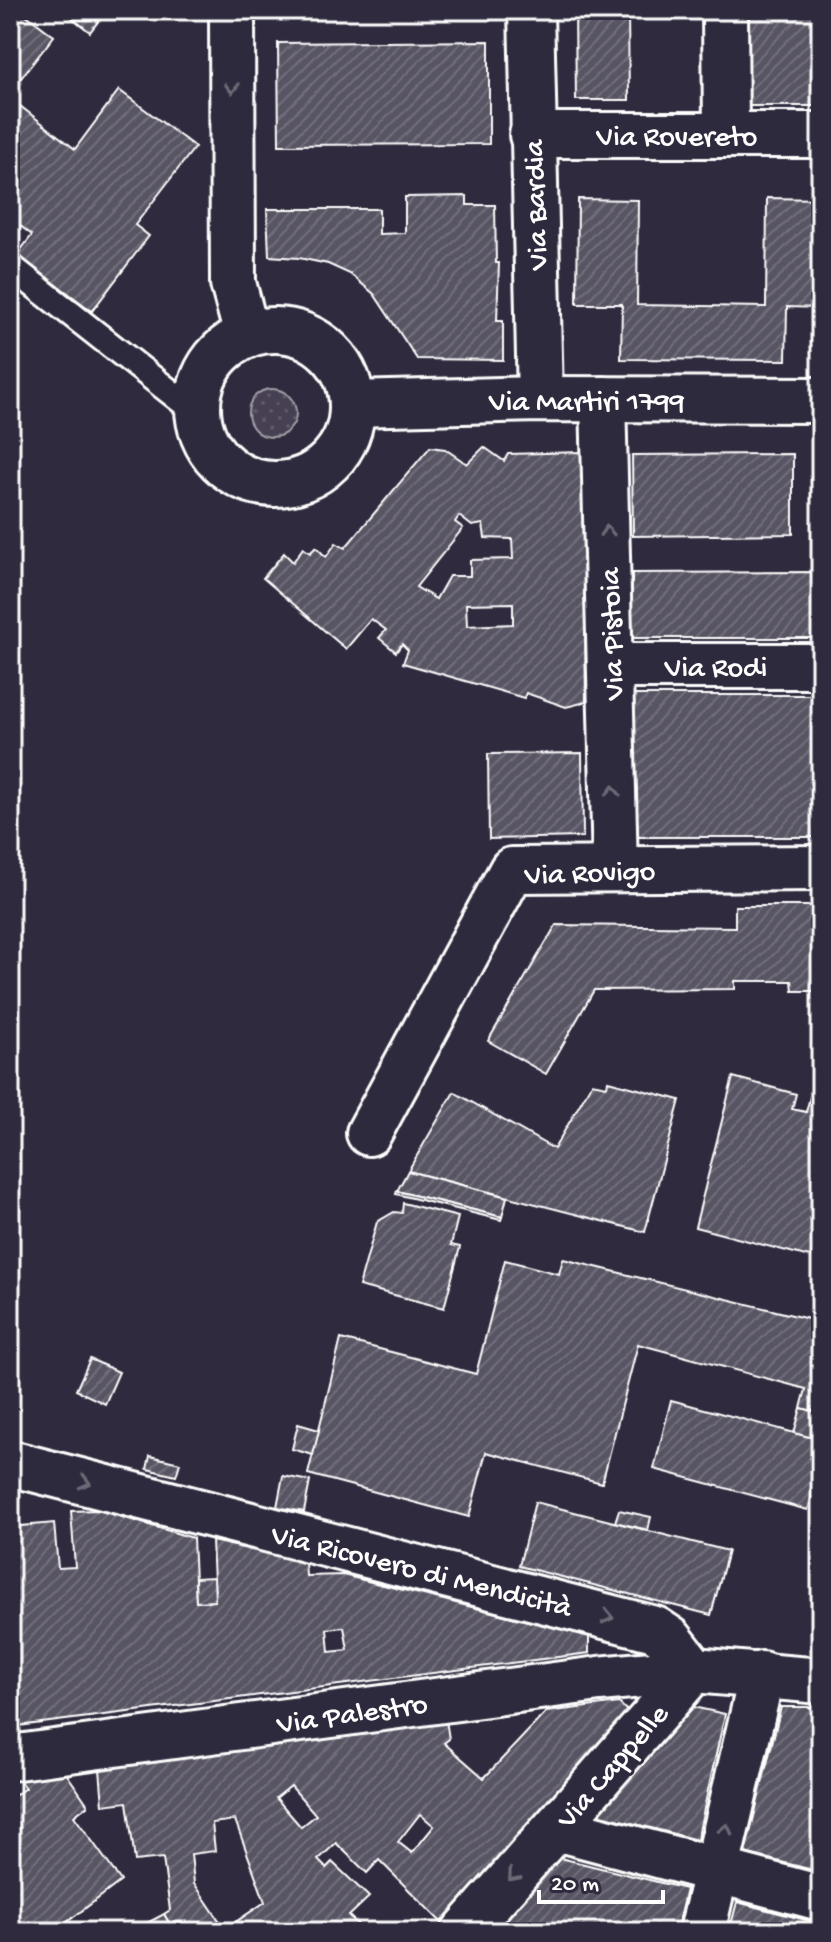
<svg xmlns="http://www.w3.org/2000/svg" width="831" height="1942" viewBox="0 0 831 1942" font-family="'Gochi Hand',sans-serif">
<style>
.grass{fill:url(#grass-dots);stroke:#a2a0a8;stroke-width:2}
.building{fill:url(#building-hatch);stroke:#fff;stroke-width:2;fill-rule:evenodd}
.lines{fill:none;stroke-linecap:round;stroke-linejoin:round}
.lane-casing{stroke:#fff;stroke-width:30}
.street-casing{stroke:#fff;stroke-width:50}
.lane{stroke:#2f2a3d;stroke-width:24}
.street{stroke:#2f2a3d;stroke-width:44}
.oneway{stroke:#6d6a77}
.labels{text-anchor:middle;stroke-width:6;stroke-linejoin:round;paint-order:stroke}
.street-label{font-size:30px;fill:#fff;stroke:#2f2a3d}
</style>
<defs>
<pattern id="grass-dots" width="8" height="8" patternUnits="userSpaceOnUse" patternTransform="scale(2)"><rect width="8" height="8" fill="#464152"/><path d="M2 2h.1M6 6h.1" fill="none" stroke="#625e6c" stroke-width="1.8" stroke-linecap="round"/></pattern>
<pattern id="building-hatch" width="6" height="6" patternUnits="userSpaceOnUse" patternTransform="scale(2)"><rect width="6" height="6" fill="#595564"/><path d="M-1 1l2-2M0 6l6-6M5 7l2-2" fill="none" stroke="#726e7b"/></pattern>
</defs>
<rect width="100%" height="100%" fill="#2f2a3d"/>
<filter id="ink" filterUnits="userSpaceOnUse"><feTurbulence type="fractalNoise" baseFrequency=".0125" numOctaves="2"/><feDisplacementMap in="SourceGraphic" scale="16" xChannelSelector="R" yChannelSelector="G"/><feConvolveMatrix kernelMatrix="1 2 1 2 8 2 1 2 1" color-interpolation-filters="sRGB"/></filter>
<g filter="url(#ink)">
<!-- grass -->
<circle class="grass" cx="272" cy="413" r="24"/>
<!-- building -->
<g class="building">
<polygon points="10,10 28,10 25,14 54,36 10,92"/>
<polygon points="62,10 107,10 90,32"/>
<polygon points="575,10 628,10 629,100 576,100"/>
<polygon points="748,10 821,10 821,106 749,106"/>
<polygon points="489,41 489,144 279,145 278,43"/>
<polygon points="119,90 195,147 135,225 149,236 92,311 17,255 32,235 10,218 10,98 75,149"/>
<polygon points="467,196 467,205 495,205 496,263 499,263 497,321 503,321 503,360 417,359 374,294 350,274 328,264 299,258 269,256 267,209 379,209 379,234 405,233 405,197"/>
<polygon points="767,198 821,199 821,308 787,307 786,360 621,359 622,304 577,304 578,199 638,200 637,305 766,307"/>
<path d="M430,447L445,449L467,464L484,447L504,461L508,454L583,452L586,702L566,707L526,693L524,698L403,663L408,650L402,644L396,652L379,638L386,630L371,619L346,649L263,578L284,553L293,562L303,548L310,553L316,547L326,557L336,543L345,548ZM459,516L472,526L483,524L485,538L512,539L513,559L470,560V576H449L436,599L416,587L463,528L455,522ZM513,603V624L467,626L466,604Z"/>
<polygon points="793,454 793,534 633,536 632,455"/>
<polygon points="821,572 821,638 632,638 632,573"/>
<polygon points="633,695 821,695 821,837 632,837"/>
<polygon points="582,753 583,837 489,839 488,754"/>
<polygon points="735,906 821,906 819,991 793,991 792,981 735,981 735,989 594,990 546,1074 488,1041 556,925 735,927"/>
<polygon points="821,1056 821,1260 695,1227 733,1077 796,1094 792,1109 806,1112"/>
<polygon points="608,1081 680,1100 645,1232 408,1171 454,1092 554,1149 592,1083 607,1086"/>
<polygon points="408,1171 507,1197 502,1217 397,1191"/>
<polygon points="397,1191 502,1217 501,1220 396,1194"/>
<polygon points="403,1203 458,1217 451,1245 460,1247 444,1308 359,1286 377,1222 394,1212 402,1213"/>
<polygon points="563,1259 821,1322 821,1413 801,1408 806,1389 638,1344 602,1483 486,1452 469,1517 308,1474 341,1339 476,1374 505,1260 559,1274"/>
<polygon points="90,1359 119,1372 105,1404 76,1390"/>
<polygon points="671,1400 821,1440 821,1463 808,1510 654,1469"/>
<polygon points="801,1408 821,1413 821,1440 794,1433"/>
<polygon points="298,1424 319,1430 313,1455 292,1449"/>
<polygon points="150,1456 180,1463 176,1476 147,1469"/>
<polygon points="283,1476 310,1481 304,1512 277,1507"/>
<polygon points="535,1502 728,1551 711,1615 519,1566"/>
<path d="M98,1510L193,1538L196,1602L215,1601L212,1541L305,1562L306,1576L343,1575L589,1636V1653L10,1727V1527L54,1523L58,1568L75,1567L71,1511ZM344,1627L348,1650L329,1652L327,1629Z"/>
<polygon points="619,1510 651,1517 648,1530 615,1522"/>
<polygon points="214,1577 215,1601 196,1602 195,1578"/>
<path d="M619,1703L632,1716L441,1922L379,1860L367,1873L336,1843L318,1860L326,1868L332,1862L369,1897L349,1916L366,1932H174L164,1914L170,1910L163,1858L135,1861L127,1802L103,1805L100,1769L446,1720L449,1739L444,1743L484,1778L546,1712ZM291,1786L316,1815L301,1827L276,1798ZM420,1814L434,1826L412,1853L398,1842ZM235,1820L265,1902L225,1929L194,1883L191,1854L215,1851L212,1823Z"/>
<polygon points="693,1707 725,1714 697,1840 597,1814"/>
<polygon points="781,1707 821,1707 821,1872 745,1853"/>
<polygon points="66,1773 88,1805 74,1816 121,1881 54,1932 24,1932 10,1915 10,1799 25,1788 18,1779"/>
<polygon points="556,1857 686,1889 676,1932 508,1932 488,1927"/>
<polygon points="737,1902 821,1924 821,1932 729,1932"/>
<polygon points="164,1914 174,1932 145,1932 141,1926"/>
</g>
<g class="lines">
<!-- lane casing -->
<g class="lane-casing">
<polyline id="lane" points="10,266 197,413"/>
</g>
<!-- street casing -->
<g class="street-casing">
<g id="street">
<polyline points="232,10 233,283 247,335"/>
<polyline points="531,10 540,399"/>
<polyline points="725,10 726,135"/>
<polyline points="532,135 821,135"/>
<circle cx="275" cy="407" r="77"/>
<polyline points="603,399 615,869"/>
<polyline points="353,404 540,399 821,400"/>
<polyline points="611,666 821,666"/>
<polyline points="369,1133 512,870 821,868"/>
<polyline points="10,1463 655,1629 670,1639 694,1670"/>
<polyline points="10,1758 599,1679 694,1670 821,1681"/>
<polyline points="556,1828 821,1898"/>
<polyline points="464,1932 694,1670"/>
<polyline points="702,1932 762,1674"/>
</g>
</g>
<!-- lane -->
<use href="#lane" class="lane"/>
<!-- street -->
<use href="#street" class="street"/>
</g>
<!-- one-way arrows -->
<defs><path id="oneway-chevron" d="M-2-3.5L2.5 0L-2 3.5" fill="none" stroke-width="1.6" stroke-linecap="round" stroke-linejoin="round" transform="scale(2)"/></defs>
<g class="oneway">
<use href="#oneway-chevron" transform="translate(232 88) rotate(90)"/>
<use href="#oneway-chevron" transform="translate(607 531) rotate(-92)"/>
<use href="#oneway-chevron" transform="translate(613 791) rotate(-91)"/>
<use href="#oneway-chevron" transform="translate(85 1482) rotate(15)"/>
<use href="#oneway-chevron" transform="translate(608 1617) rotate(14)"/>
<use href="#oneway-chevron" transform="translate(726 1829) rotate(-77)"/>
<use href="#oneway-chevron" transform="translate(513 1876) rotate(131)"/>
</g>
</g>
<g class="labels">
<!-- street labels -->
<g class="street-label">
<text x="677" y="145">Via Rovereto</text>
<text transform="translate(534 205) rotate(-92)" y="10">Via Bardia</text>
<text x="587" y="410">Via Martiri 1799</text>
<text transform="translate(610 634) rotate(-92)" y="10">Via Pistoia</text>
<text x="716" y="676">Via Rodi</text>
<text transform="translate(590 871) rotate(-2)" y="10">Via Rovigo</text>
<text transform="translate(422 1569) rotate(14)" y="10">Via Ricovero di Mendicità</text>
<text transform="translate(352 1712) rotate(-8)" y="10">Via Palestro</text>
<text transform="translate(611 1765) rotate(-49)" y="10">Via Cappelle</text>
</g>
</g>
<!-- margin -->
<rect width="831" height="1942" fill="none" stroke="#2f2a3d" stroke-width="40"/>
<rect x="20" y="20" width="791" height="1902" fill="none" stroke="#fff" stroke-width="3" filter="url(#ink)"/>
<!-- scale -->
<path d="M539 1890v12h124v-12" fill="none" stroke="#ffffff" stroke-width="4"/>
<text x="551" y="1890" font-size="24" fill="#ffffff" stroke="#2f2a3d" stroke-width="6" paint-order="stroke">20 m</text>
</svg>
